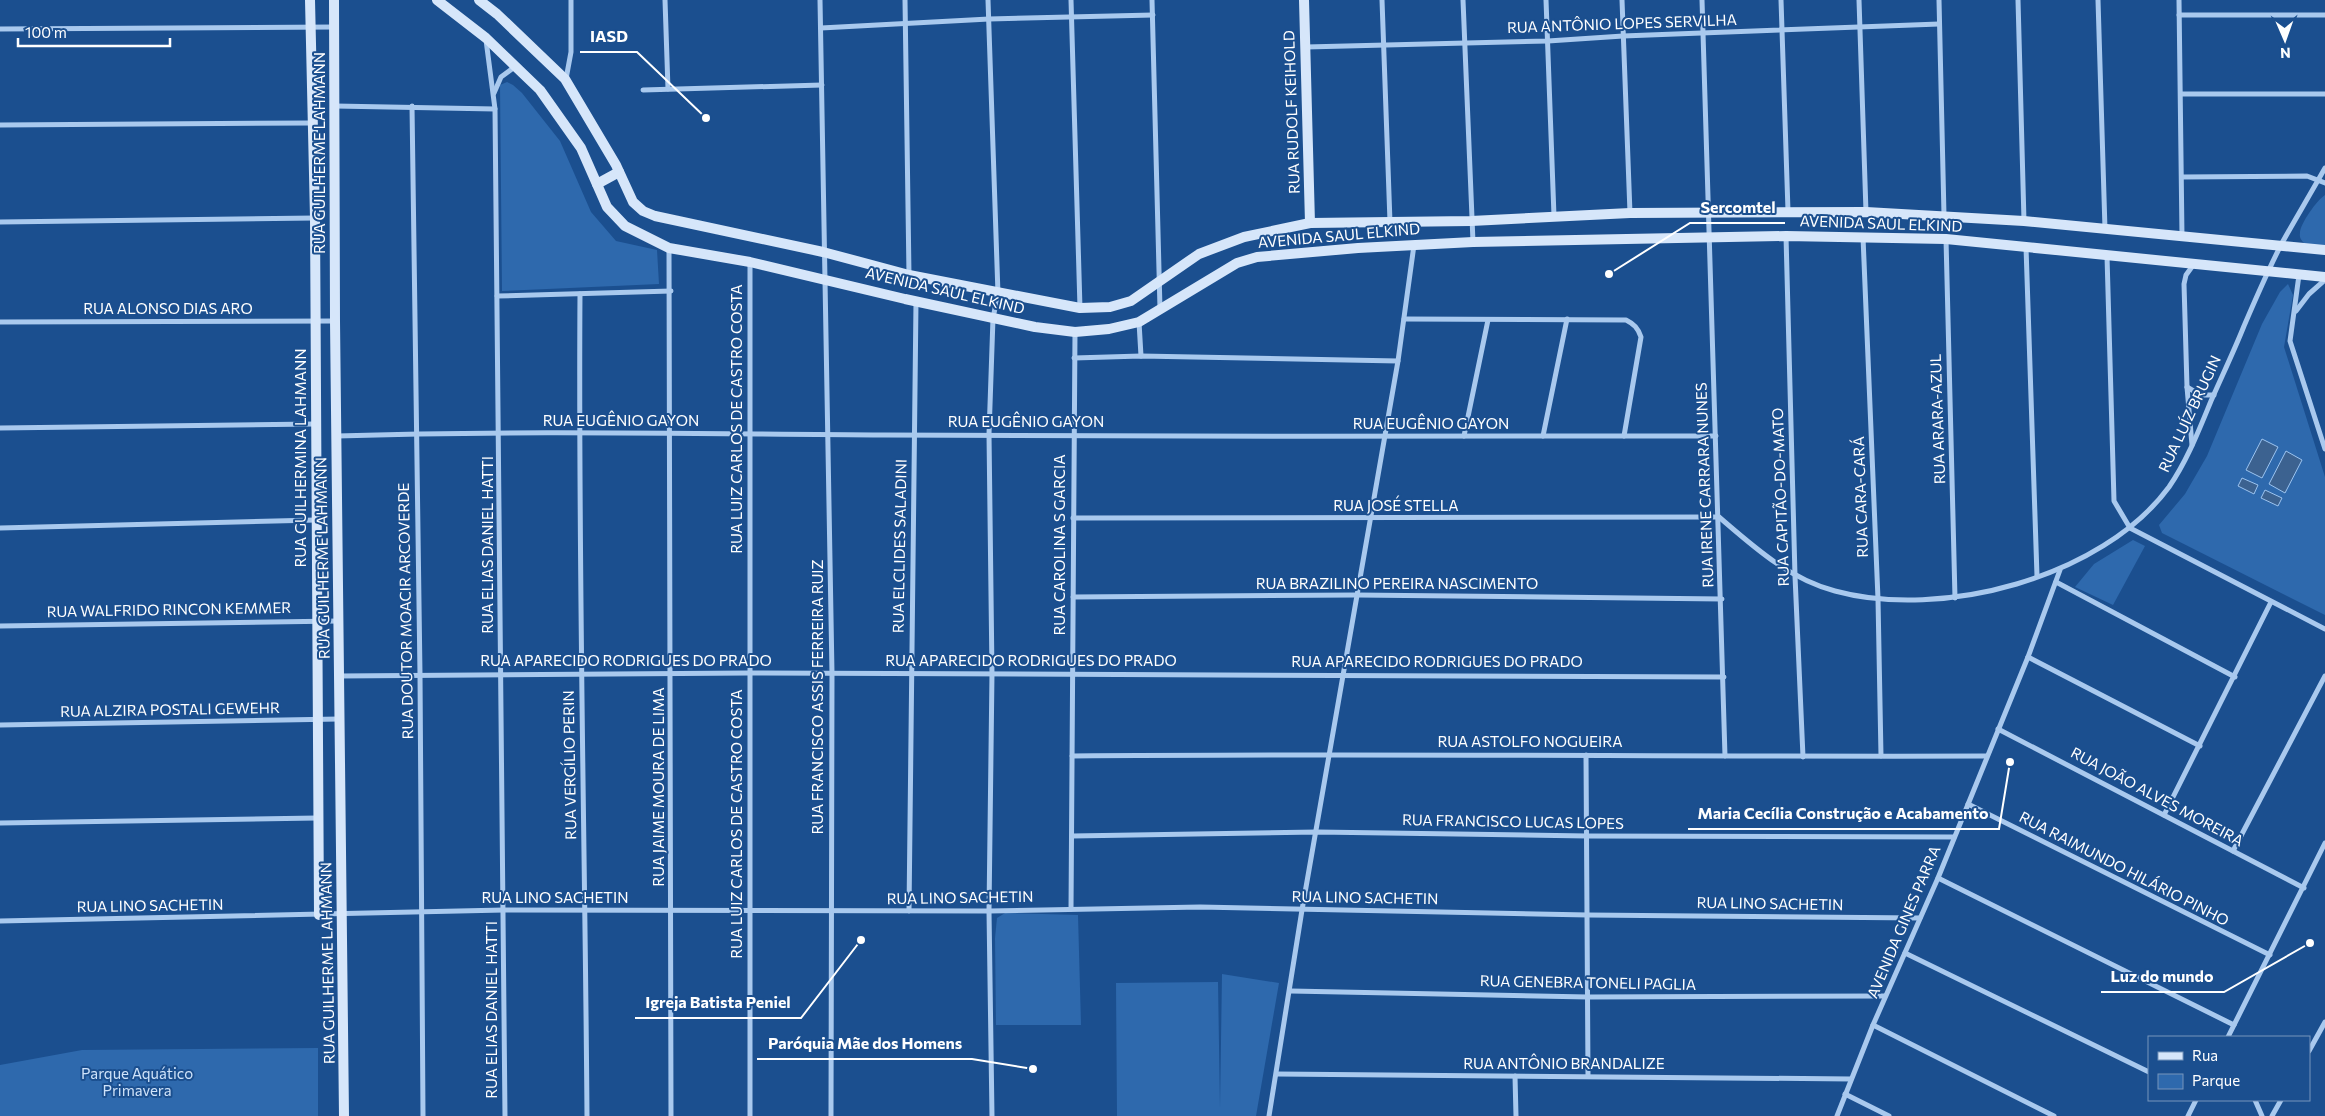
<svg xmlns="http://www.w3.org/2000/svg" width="2325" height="1116" viewBox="0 0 2325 1116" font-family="Commissioner,sans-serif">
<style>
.green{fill:#2e69ad}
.water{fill:#3c6290;stroke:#9cc4f0}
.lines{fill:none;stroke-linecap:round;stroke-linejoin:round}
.street{stroke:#a9c9ee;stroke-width:5}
.secondary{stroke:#d6e6fa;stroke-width:10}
.labels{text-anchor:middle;stroke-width:4;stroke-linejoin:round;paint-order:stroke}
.street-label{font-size:15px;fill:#fff;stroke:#1b4f8f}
.park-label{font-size:15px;fill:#cfe3fa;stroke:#1b4f8f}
.leader{fill:none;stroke:#fff;stroke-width:2}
.callout-dot{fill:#fff;stroke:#1b4f8f;stroke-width:2}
.callout-label{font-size:16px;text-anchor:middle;font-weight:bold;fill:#fff;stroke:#1b4f8f;stroke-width:4;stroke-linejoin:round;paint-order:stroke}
</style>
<rect width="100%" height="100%" fill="#1b4f8f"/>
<!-- green -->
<g class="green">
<polygon points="507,82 513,85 522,93 560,141 591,212 616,241 657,250 659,284 502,291 500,85"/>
<path d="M2325,195V246L2305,244C2302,241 2299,238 2300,233C2300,224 2317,200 2325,195Z"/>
<polygon points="2288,284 2293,295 2284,347 2325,477 2325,615 2162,533 2159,525 2185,494 2207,456 2262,324 2280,292"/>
<polygon points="2133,540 2145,546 2113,605 2075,587 2094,564"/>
<polygon points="1005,913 1078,915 1081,1025 996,1025 995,938 997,918"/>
<polygon points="1222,974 1279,983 1256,1116 1117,1116 1116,983 1218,982 1220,1108"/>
<polygon points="318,1048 318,1116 0,1116 0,1065 82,1050"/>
</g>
<!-- water -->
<g class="water">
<polygon points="2262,439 2278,447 2262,478 2246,470"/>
<polygon points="2286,451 2302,460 2285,493 2269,484"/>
<polygon points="2242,478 2258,485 2254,494 2238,486"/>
<polygon points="2265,490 2282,498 2278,506 2261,498"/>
</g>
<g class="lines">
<!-- street -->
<g class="street">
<polyline points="665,0 668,89"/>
<polyline points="820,0 832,673 831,1116"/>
<polyline points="905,0 909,275"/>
<polyline points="988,0 998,294 993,318 989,434 992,673 989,911 992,1116"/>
<polyline points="1071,0 1080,308"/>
<polyline points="1152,0 1160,309"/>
<polyline points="1382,0 1390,222"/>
<polyline points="1463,0 1473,242"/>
<polyline points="1546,0 1554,216"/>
<polyline points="1622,0 1630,213"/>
<polyline points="1702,0 1725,756"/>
<polyline points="1781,0 1788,211"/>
<polyline points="1859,0 1866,212"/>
<polyline points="1939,0 1944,215"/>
<polyline points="2018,0 2024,221"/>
<polyline points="2098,0 2105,229"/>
<polyline points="2179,0 2182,236"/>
<polyline points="2179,15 2325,15"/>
<polyline points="821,28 989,19 1153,15"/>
<polyline points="0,29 334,27"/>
<polyline points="486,40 495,109 505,1116"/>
<polyline points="1306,47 1548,41 1623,36 1939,24"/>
<polyline points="566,79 571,52 571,0"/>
<polyline points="643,90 822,85"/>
<polyline points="494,93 501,77 516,66"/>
<polyline points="2182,94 2325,94"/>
<polyline points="335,106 495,109"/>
<polyline points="412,106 420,674 423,1116"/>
<polyline points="0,125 312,123"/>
<polyline points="2182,177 2307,176 2325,183"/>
<polyline points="0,222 315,218"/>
<polyline points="1786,236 1795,576 1803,757"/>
<polyline points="1863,237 1878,599 1881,756"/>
<polyline points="1946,239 1955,598"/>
<polyline points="2026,247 2037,576"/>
<polyline points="669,248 671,1116"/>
<polyline points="2107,256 2114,501 2130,528 2325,629"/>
<polyline points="750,262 750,1116"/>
<polyline points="2299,275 2290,341 2325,449"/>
<path d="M580,294C578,568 585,842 587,1116"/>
<polyline points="497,296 671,291"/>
<polyline points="2296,311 2309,294 2325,280"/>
<path d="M1404,319L1626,320C1634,324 1638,328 1641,337L1624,436"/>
<polyline points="0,322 335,321"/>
<polyline points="1139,322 1141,356"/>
<polyline points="1074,358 1141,356 1398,361"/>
<polyline points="2187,387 2200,395 2214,395"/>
<polyline points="0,428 315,424"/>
<path d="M337,436C519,430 702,434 884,435C1161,436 1439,437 1716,436"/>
<polyline points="1464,436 1488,320"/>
<polyline points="1543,436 1567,319"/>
<polyline points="2192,445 2187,387 2184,284 2186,275 2194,264"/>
<path d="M1719,517C1754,547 1789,579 1835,591C1941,620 2102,578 2169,487C2187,461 2199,430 2211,401C2222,376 2234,351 2244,326C2256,298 2268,270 2282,243C2296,218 2311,193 2325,168"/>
<polyline points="1073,518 1719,517"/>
<polyline points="0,528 316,520"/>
<polyline points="2056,582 2235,677"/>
<polyline points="1073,597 1357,595 1722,599"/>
<polyline points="0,626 338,621"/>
<polyline points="2028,657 2200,746"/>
<polyline points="339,676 749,673 1724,677"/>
<polyline points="0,725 339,719"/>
<polyline points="1998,729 2304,888"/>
<polyline points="1586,755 1588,1076"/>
<path d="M1072,756C1377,753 1682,757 1987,756"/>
<polyline points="1968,804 2270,955"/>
<polyline points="2164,815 2271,602"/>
<polyline points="0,823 317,818"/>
<polyline points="1072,836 1317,832 1587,836 1954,837"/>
<polyline points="2233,851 2325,676"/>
<polyline points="1938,878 2234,1025"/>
<polyline points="1071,909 1075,332"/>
<polyline points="909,911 916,302"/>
<polyline points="0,921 504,910 989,911 1200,907 1588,915 1920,918"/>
<polyline points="1905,953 2149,1072"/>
<polyline points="1291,991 1588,997 1885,996"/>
<polyline points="1873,1025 2054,1116"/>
<polyline points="2228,1037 2325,843"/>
<polyline points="2309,1051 2325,1022"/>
<polyline points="1277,1074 1851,1079"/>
<polyline points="1515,1076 1516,1116"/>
<polyline points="1845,1094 1889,1116"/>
<polyline points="2255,1100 2262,1116"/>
<polyline points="1269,1116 1302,910 1398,361 1414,245"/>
<polyline points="1837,1116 1873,1025 1938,878 2028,657 2060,570"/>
<polyline points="2188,1116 2196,1100"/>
<polyline points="2272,1116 2281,1100"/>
</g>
<!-- secondary -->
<g class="secondary">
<polyline points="310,0 315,218 319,915"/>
<polyline points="334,0 335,321 344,1116"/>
<polyline points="437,0 486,38 540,90 581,148 607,207 625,226 669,248 750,262 905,299 1035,327 1075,332 1109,329 1139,322 1237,263 1257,257 1358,248 1473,242 1786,236 1946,239 2325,277"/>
<polyline points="479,0 497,14 565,79 616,165 633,202 643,211 655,216 823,252 909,275 1080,308 1110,307 1131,301 1199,254 1244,237 1310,223 1471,221 1630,213 1866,212 2024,221 2325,250"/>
<polyline points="1304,0 1310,223"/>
<polyline points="597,184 619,172"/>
</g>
</g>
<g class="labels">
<!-- street labels -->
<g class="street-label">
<text transform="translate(1622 24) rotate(-2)" y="5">RUA ANTÔNIO LOPES SERVILHA</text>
<text transform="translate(1292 112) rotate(-92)" y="5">RUA RUDOLF KEIHOLD</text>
<text transform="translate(320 153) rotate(-90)" y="5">RUA GUILHERME LAHMANN</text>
<text transform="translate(1881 224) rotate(2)" y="5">AVENIDA SAUL ELKIND</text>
<text transform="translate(1339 236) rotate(-5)" y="5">AVENIDA SAUL ELKIND</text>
<text transform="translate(945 291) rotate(13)" y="5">AVENIDA SAUL ELKIND</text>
<text x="168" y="314">RUA ALONSO DIAS ARO</text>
<text transform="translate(2190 414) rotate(-65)" y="5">RUA LUÍZ BRUGIN</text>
<text transform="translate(737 419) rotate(-90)" y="5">RUA LUIZ CARLOS DE CASTRO COSTA</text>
<text transform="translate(1938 419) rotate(-92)" y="5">RUA ARARA-AZUL</text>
<text x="621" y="426">RUA EUGÊNIO GAYON</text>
<text x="1026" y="427">RUA EUGÊNIO GAYON</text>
<text x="1431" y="429">RUA EUGÊNIO GAYON</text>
<text transform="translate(301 458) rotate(-90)" y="5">RUA GUILHERMINA LAHMANN</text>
<text transform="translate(1705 485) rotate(-92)" y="5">RUA IRENE CARRARA NUNES</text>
<text transform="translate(1781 497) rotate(-92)" y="5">RUA CAPITÃO-DO-MATO</text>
<text transform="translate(1861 497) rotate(-92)" y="5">RUA CARA-CARÁ</text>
<text x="1396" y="511">RUA JOSÉ STELLA</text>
<text transform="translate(488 545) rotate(-90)" y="5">RUA ELIAS DANIEL HATTI</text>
<text transform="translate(1060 545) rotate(-90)" y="5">RUA CAROLINA S GARCIA</text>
<text transform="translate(900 546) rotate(-89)" y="5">RUA ELCLIDES SALADINI</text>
<text transform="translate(323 558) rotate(-91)" y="5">RUA GUILHERME LAHMANN</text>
<text x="1397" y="589">RUA BRAZILINO PEREIRA NASCIMENTO</text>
<text transform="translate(169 610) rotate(-1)" y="5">RUA WALFRIDO RINCON KEMMER</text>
<text transform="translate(406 611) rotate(-91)" y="5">RUA DOUTOR MOACIR ARCOVERDE</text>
<text x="626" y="666">RUA APARECIDO RODRIGUES DO PRADO</text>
<text x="1031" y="666">RUA APARECIDO RODRIGUES DO PRADO</text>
<text x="1437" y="667">RUA APARECIDO RODRIGUES DO PRADO</text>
<text transform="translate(818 697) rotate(-90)" y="5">RUA FRANCISCO ASSIS FERREIRA RUIZ</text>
<text transform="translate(170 710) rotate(-1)" y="5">RUA ALZIRA POSTALI GEWEHR</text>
<text x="1530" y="747">RUA ASTOLFO NOGUEIRA</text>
<text transform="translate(570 765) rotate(-91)" y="5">RUA VERGÍLIO PERIN</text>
<text transform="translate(659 787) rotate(-90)" y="5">RUA JAIME MOURA DE LIMA</text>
<text transform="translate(2157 797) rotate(28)" y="5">RUA JOÃO ALVES MOREIRA</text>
<text transform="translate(1513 822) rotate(1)" y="5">RUA FRANCISCO LUCAS LOPES</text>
<text transform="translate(737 824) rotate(-90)" y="5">RUA LUIZ CARLOS DE CASTRO COSTA</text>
<text transform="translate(2124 869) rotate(27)" y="5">RUA RAIMUNDO HILÁRIO PINHO</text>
<text x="555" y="903">RUA LINO SACHETIN</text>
<text transform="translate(960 898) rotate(-1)" y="5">RUA LINO SACHETIN</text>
<text transform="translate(1365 898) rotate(1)" y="5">RUA LINO SACHETIN</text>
<text transform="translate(1770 904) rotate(1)" y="5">RUA LINO SACHETIN</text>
<text transform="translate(150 906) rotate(-1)" y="5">RUA LINO SACHETIN</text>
<text transform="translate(1904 922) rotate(-67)" y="5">AVENIDA GINES PARRA</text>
<text transform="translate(328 963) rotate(-91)" y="5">RUA GUILHERME LAHMANN</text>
<text transform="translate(1588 983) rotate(1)" y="5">RUA GENEBRA TONELI PAGLIA</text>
<text transform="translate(492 1010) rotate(-90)" y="5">RUA ELIAS DANIEL HATTI</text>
<text x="1564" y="1069">RUA ANTÔNIO BRANDALIZE</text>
</g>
<!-- park labels -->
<g class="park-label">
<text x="137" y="1079">Parque Aquático<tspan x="137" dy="17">Primavera</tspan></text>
</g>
</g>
<!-- callouts -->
<path class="leader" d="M706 118L637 52H580M1609 274L1690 223H1785M2010 762L1999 829H1688M2310 943L2224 992H2101M861 940L801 1018H635M1033 1069L972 1059H757"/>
<g class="callout-dot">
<circle cx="706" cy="118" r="5"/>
<circle cx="1609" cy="274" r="5"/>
<circle cx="2010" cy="762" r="5"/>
<circle cx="2310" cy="943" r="5"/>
<circle cx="861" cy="940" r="5"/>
<circle cx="1033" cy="1069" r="5"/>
</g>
<g class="callout-label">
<text x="609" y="42">IASD</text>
<text x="1738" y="213">Sercomtel</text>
<text x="1843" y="819">Maria Cecília Construção e Acabamento</text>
<text x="2162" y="982">Luz do mundo</text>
<text x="718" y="1008">Igreja Batista Peniel</text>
<text x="865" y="1049">Paróquia Mãe dos Homens</text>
</g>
<!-- legend -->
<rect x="2148" y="1036" width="162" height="65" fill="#1b4f8f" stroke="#7695bc"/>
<rect x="2158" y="1052" width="25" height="8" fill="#d6e6fa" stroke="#7695bc"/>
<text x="2192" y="1061" font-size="15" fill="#ffffff">Rua</text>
<rect x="2158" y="1074" width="25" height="15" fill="#2e69ad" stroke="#7695bc"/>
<text x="2192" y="1086" font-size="15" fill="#ffffff">Parque</text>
<!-- north arrow -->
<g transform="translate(2285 40) rotate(178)" stroke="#1b4f8f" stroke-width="4" paint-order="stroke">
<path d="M0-4L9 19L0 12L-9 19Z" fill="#ffffff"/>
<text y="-8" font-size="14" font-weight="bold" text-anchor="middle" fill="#ffffff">N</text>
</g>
<!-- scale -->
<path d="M18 38v8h152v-8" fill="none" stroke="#ffffff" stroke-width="2.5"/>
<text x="25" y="38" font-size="15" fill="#ffffff" stroke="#1b4f8f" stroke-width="4" paint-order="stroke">100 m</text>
</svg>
